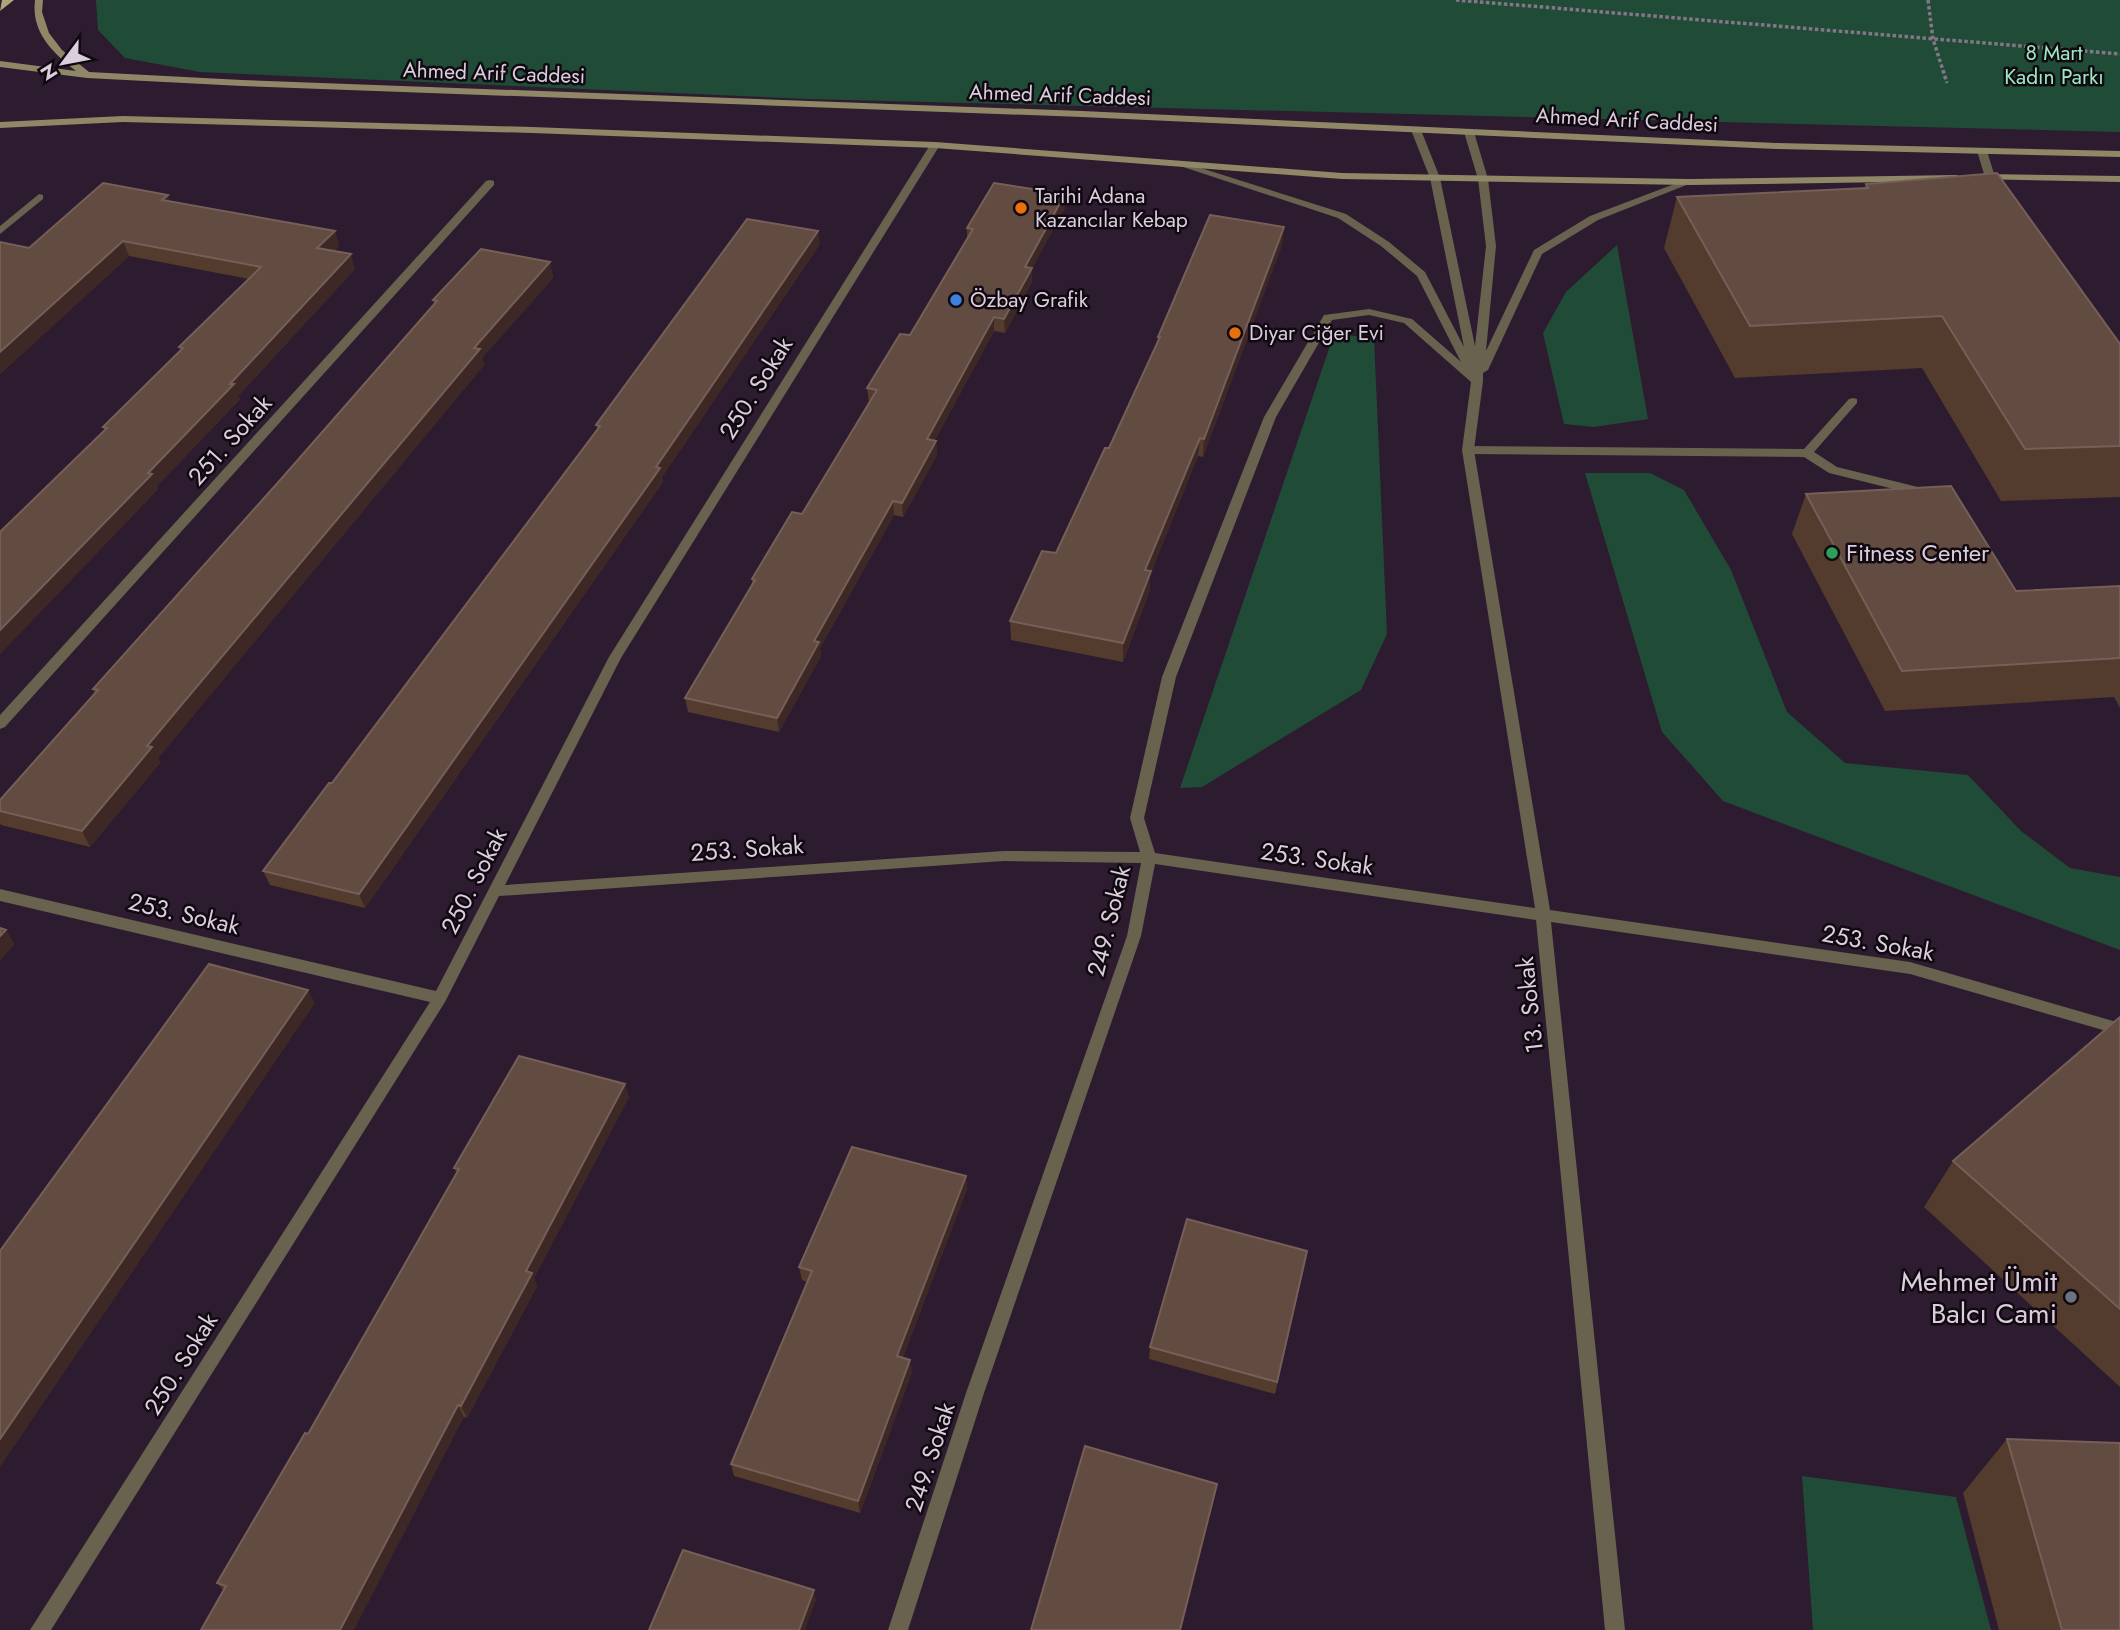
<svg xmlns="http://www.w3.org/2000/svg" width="2120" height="1630" viewBox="0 0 2120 1630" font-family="Jost,sans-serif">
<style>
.green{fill:#204c37}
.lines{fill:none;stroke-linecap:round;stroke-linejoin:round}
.path{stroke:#857687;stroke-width:3.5;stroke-dasharray:3.5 2.5;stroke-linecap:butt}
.service{fill:#68624f;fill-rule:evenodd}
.minor{fill:#68624f;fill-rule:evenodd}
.tertiary{fill:#68624f;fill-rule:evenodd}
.secondary{fill:#908767;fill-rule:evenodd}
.primary{fill:#aea379;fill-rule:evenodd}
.wall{fill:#533b2d}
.shaded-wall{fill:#3e2826}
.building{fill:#624b40;stroke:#755f58;stroke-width:2}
.food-dot{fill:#e8710a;stroke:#110911;stroke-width:2.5}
.shop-dot{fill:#3f7fe0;stroke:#110911;stroke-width:2.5}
.leisure-dot{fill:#2e9e5b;stroke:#110911;stroke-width:2.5}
.worship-dot{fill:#6b7280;stroke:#110911;stroke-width:2.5}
.labels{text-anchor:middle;stroke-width:5;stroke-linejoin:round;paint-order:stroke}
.far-park-label{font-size:21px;fill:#9bebc1;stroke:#110911}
.far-street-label{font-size:21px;fill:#dbcedc;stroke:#110911}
.far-poi-label{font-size:21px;fill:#dbcedc;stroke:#110911;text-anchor:start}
.street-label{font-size:24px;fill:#dbcedc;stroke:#110911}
.poi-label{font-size:24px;fill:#dbcedc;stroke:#110911;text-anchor:start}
.near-poi-label{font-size:28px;fill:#dbcedc;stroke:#110911;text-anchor:end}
</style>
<rect width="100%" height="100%" fill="#2d1b2f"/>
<!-- green -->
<g class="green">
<polygon points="96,0 2120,0 2120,132 809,99 200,72 125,58 98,30"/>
<polygon points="1617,245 1648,419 1594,427 1564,424 1543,333 1566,292"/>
<polygon points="1334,334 1374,338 1387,634 1361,690 1202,787 1180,788"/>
<polygon points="1585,473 1650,473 1684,490 1731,570 1787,712 1845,763 1968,775 2021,831 2070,868 2120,877 2120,950 1723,801 1662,732"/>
<polygon points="1802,1476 1956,1497 1991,1630 1813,1630"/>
</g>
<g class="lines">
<!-- path -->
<g class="path">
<polyline points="1456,0 2120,54"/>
<polyline points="1928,0 1933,39 1947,83"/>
</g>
<!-- service -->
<polygon class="service" points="1853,398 1857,399 1857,403 1814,452 1837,467 1926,489 1926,495 1922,496 1829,473 1804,457 1468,454 1462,450 1468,446 1804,449 1849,399"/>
<!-- minor -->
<g class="minor">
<path d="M935,142L940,145L621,658L505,885L1004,851L1140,852L1130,818L1162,677L1264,417L1324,315L1369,309L1412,319L1483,381L1474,450L1550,910L1910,962L2120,1023V1035L1910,974L1551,922L1625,1630H1605L1536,920L1155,864L1141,936L984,1393L908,1630H888L966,1393L1127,936L1141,863L1004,861L499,896L445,1002L51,1630H30L430,1002L0,901V889L436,991L609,657L930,145ZM1369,315L1404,323L1471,382L1462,450L1535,908L1155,853L1144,818L1176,677L1276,417L1332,320Z"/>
<polygon points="1979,149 1987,151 1995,177 2003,189 2002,191 1994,191 1985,177 1977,151"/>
<polygon points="490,180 494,181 494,185 5,727 0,729 0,715 486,181"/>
<polygon points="39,194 43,195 43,199 0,234 0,226"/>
</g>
<!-- tertiary -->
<polygon class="tertiary" points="1416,127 1421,130 1440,178 1475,346 1486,246 1478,179 1464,132 1469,129 1474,132 1488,179 1496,246 1486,351 1534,250 1590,216 1685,180 1694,182 1598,220 1542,254 1488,370 1483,373 1483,381 1477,384 1471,381 1469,369 1463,366 1417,276 1381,246 1338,218 1174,164 1182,162 1346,214 1389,242 1425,272 1464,347 1430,178 1411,130"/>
<!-- secondary -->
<g class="secondary">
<path d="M35,0H43L42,12L49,33L62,50L89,72L242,80L1082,111L1776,143L2120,151V157L1776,149L1082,117L242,86L87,78L0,67V61L76,71C52,52 31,32 35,0Z"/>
<polygon points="123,116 532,127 935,142 1342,173 1689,179 1957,175 1962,178 1957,181 1689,185 1342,179 935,148 532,133 123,122 0,128 0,122"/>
<polygon points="1981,174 2120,176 2120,182 1977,179 1977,175"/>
</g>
<!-- primary -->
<polygon class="primary" points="2,0 14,0 0,11"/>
</g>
<!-- wall -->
<g class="wall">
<polygon points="1866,184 2120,344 2120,497 2001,501 1922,368 1735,378 1664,248 1677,197 1864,188"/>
<polygon points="1065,194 1065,208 1032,268 1032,282 1005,333 994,331 935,440 936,441 937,455 903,517 894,515 820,648 821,656 779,732 688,712 685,698 752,585 752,579 802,514 869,402 867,388 910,335 967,240 967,228"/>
<polygon points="171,202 335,231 339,246 334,251 355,269 238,396 240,399 157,486 158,489 0,654 0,532 105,430 103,427 181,350 179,347 249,279 129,256 0,374 0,242 29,248"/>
<polygon points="820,244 662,477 663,482 365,908 270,885 263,871 332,783 597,429 596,425"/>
<polygon points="1282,245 1203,457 1198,456 1150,575 1150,590 1123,662 1011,640 1010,621 1056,553 1109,448 1157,342 1158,337"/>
<polygon points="550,262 553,278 482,358 484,365 158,758 160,763 90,847 1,825 0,823 0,800 95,693 93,689 282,478 434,304 433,300"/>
<polygon points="1806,494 2016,591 2120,586 2120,708 2114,697 1885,711 1792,534"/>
<polygon points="2120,1017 2120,1387 1924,1207 1953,1161"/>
<polygon points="629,1097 534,1278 537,1286 467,1418 464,1417 224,1591 217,1583 308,1434 457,1173 454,1168"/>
<polygon points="966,1176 967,1189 903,1357 912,1372 860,1513 734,1476 731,1464 807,1282 802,1280 799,1267"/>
<polygon points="1305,1264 1275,1394 1149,1359 1150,1347"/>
<polygon points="2007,1439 2120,1630 1999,1630 1963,1493"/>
</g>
<!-- shaded-wall -->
<g class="shaded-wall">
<polygon points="1065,194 1065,208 1025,281 1025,267"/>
<polygon points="168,195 174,210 162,200"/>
<polygon points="1284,227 1282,245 1203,457 1204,439"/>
<polygon points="335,231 339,246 322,263 317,248"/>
<polygon points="818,231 820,244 662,477 663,482 365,908 359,894 656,467"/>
<polygon points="123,241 129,256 0,374 0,352"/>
<polygon points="351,254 355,269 238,396 240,399 157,486 158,489 0,654 0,630"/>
<polygon points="550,262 553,278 482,358 484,365 158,758 160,763 90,847 82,831 147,746 474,348"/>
<polygon points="1032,268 1032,282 1005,333 1004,319"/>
<polygon points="994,317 994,331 928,453 927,439"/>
<polygon points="1200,438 1198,456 1150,575 1150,590 1123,662 1123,643 1145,570"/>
<polygon points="936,441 937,455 903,517 902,503"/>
<polygon points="893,501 894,515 820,648 821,656 779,732 777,718 814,641"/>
<polygon points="6,930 15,944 0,961 0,936"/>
<polygon points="308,990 315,1003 0,1467 0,1439"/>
<polygon points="625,1084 629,1097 534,1278 537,1286 467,1418 461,1406 526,1271"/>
<polygon points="966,1176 967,1189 899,1368 897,1356"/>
<polygon points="910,1360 912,1372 860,1513 858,1501"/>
<polygon points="458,1405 464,1417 354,1630 340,1630"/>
<polygon points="1217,1484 1215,1495 1181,1630 1180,1630"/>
<polygon points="814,1590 816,1600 805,1630 799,1630"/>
</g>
<!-- building -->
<g class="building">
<polygon points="1997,173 2120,344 2120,446 2025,449 1942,316 1750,326 1677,197 1868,188 1866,184"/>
<polygon points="103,183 168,195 162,200 335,231 317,248 351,254 230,384 234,384 148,473 152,474 0,630 0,532 107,428 103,427 183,348 179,347 261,267 123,241 0,352 0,242 29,248"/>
<polygon points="994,183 1065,194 1025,267 1032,268 1004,319 994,317 927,439 936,441 902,503 893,501 814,641 819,642 777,718 685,698 755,580 752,579 792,512 802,514 877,390 867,388 900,334 910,335 973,229 967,228"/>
<polygon points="1210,215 1284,227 1204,439 1200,438 1145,570 1151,571 1123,643 1010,621 1042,551 1056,553 1105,448 1109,448 1160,337 1158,337"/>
<polygon points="747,219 818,231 656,467 660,468 359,894 263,871 329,783 332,783 600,426 596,425"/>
<polygon points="481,249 550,262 474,348 480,349 147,746 152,747 82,831 0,811 0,800 98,690 93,689 282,478 437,301 433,300"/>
<polygon points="1951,486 2016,591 2120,586 2120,658 1902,671 1806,494"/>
<polygon points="0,928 6,930 0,936"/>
<polygon points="209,964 308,990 0,1439 0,1251"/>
<polygon points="2120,1017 2120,1309 1953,1161"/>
<polygon points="519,1056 625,1084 526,1271 532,1273 461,1406 458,1405 340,1630 201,1630 226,1586 217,1583 305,1433 308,1434 459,1169 454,1168"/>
<polygon points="852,1147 966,1176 897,1356 910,1360 858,1501 731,1464 812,1271 799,1267"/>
<polygon points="1187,1219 1307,1251 1277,1382 1150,1347"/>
<polygon points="2007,1439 2120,1443 2120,1630 2062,1630"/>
<polygon points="1085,1446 1217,1484 1180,1630 1031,1630"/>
<polygon points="683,1550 814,1590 799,1630 649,1630"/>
</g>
<!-- markers -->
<g class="food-dot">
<circle cx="1021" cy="208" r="7"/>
<circle cx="1235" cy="333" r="7"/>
</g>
<circle class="shop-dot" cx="956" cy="300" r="7"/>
<circle class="leisure-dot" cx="1832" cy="553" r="7"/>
<circle class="worship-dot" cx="2071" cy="1297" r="7"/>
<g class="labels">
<!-- far-park labels -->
<g class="far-park-label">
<text x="2054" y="60">8 Mart<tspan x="2054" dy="24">Kadın Parkı</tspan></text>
</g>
<!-- far-street labels -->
<g class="far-street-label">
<text transform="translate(494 73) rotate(2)" y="7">Ahmed Arif Caddesi</text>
<text transform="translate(1060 95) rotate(2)" y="7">Ahmed Arif Caddesi</text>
<text transform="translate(1627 120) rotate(3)" y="7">Ahmed Arif Caddesi</text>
</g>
<!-- far-poi labels -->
<g class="far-poi-label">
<text x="1035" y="203">Tarihi Adana<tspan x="1035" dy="24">Kazancılar Kebap</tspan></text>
<text x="970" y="307">Özbay Grafik</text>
<text x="1249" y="340">Diyar Ciğer Evi</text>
</g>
<!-- street labels -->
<g class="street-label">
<text transform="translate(756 388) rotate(-58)" y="8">250. Sokak</text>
<text transform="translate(230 440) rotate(-48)" y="8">251. Sokak</text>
<text transform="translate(747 849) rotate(-4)" y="8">253. Sokak</text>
<text transform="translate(1317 859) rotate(8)" y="8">253. Sokak</text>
<text transform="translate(474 881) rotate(-63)" y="8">250. Sokak</text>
<text transform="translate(184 914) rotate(13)" y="8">253. Sokak</text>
<text transform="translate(1109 921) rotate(-76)" y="8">249. Sokak</text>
<text transform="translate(1878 943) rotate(10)" y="8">253. Sokak</text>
<text transform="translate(1530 1005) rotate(-96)" y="8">13. Sokak</text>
<text transform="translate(181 1364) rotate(-58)" y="8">250. Sokak</text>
<text transform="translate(930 1457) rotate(-72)" y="8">249. Sokak</text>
</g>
<!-- poi labels -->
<g class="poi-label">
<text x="1846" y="561">Fitness Center</text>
</g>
<!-- near-poi labels -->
<g class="near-poi-label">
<text x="2057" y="1291">Mehmet Ümit<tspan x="2057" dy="32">Balcı Cami</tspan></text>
</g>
</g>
<!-- north arrow -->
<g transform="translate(63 63) rotate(238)" stroke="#110911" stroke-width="5" paint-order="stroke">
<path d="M0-5L12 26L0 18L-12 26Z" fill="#dbcedc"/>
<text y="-10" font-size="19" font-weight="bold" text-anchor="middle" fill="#dbcedc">N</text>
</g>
</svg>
